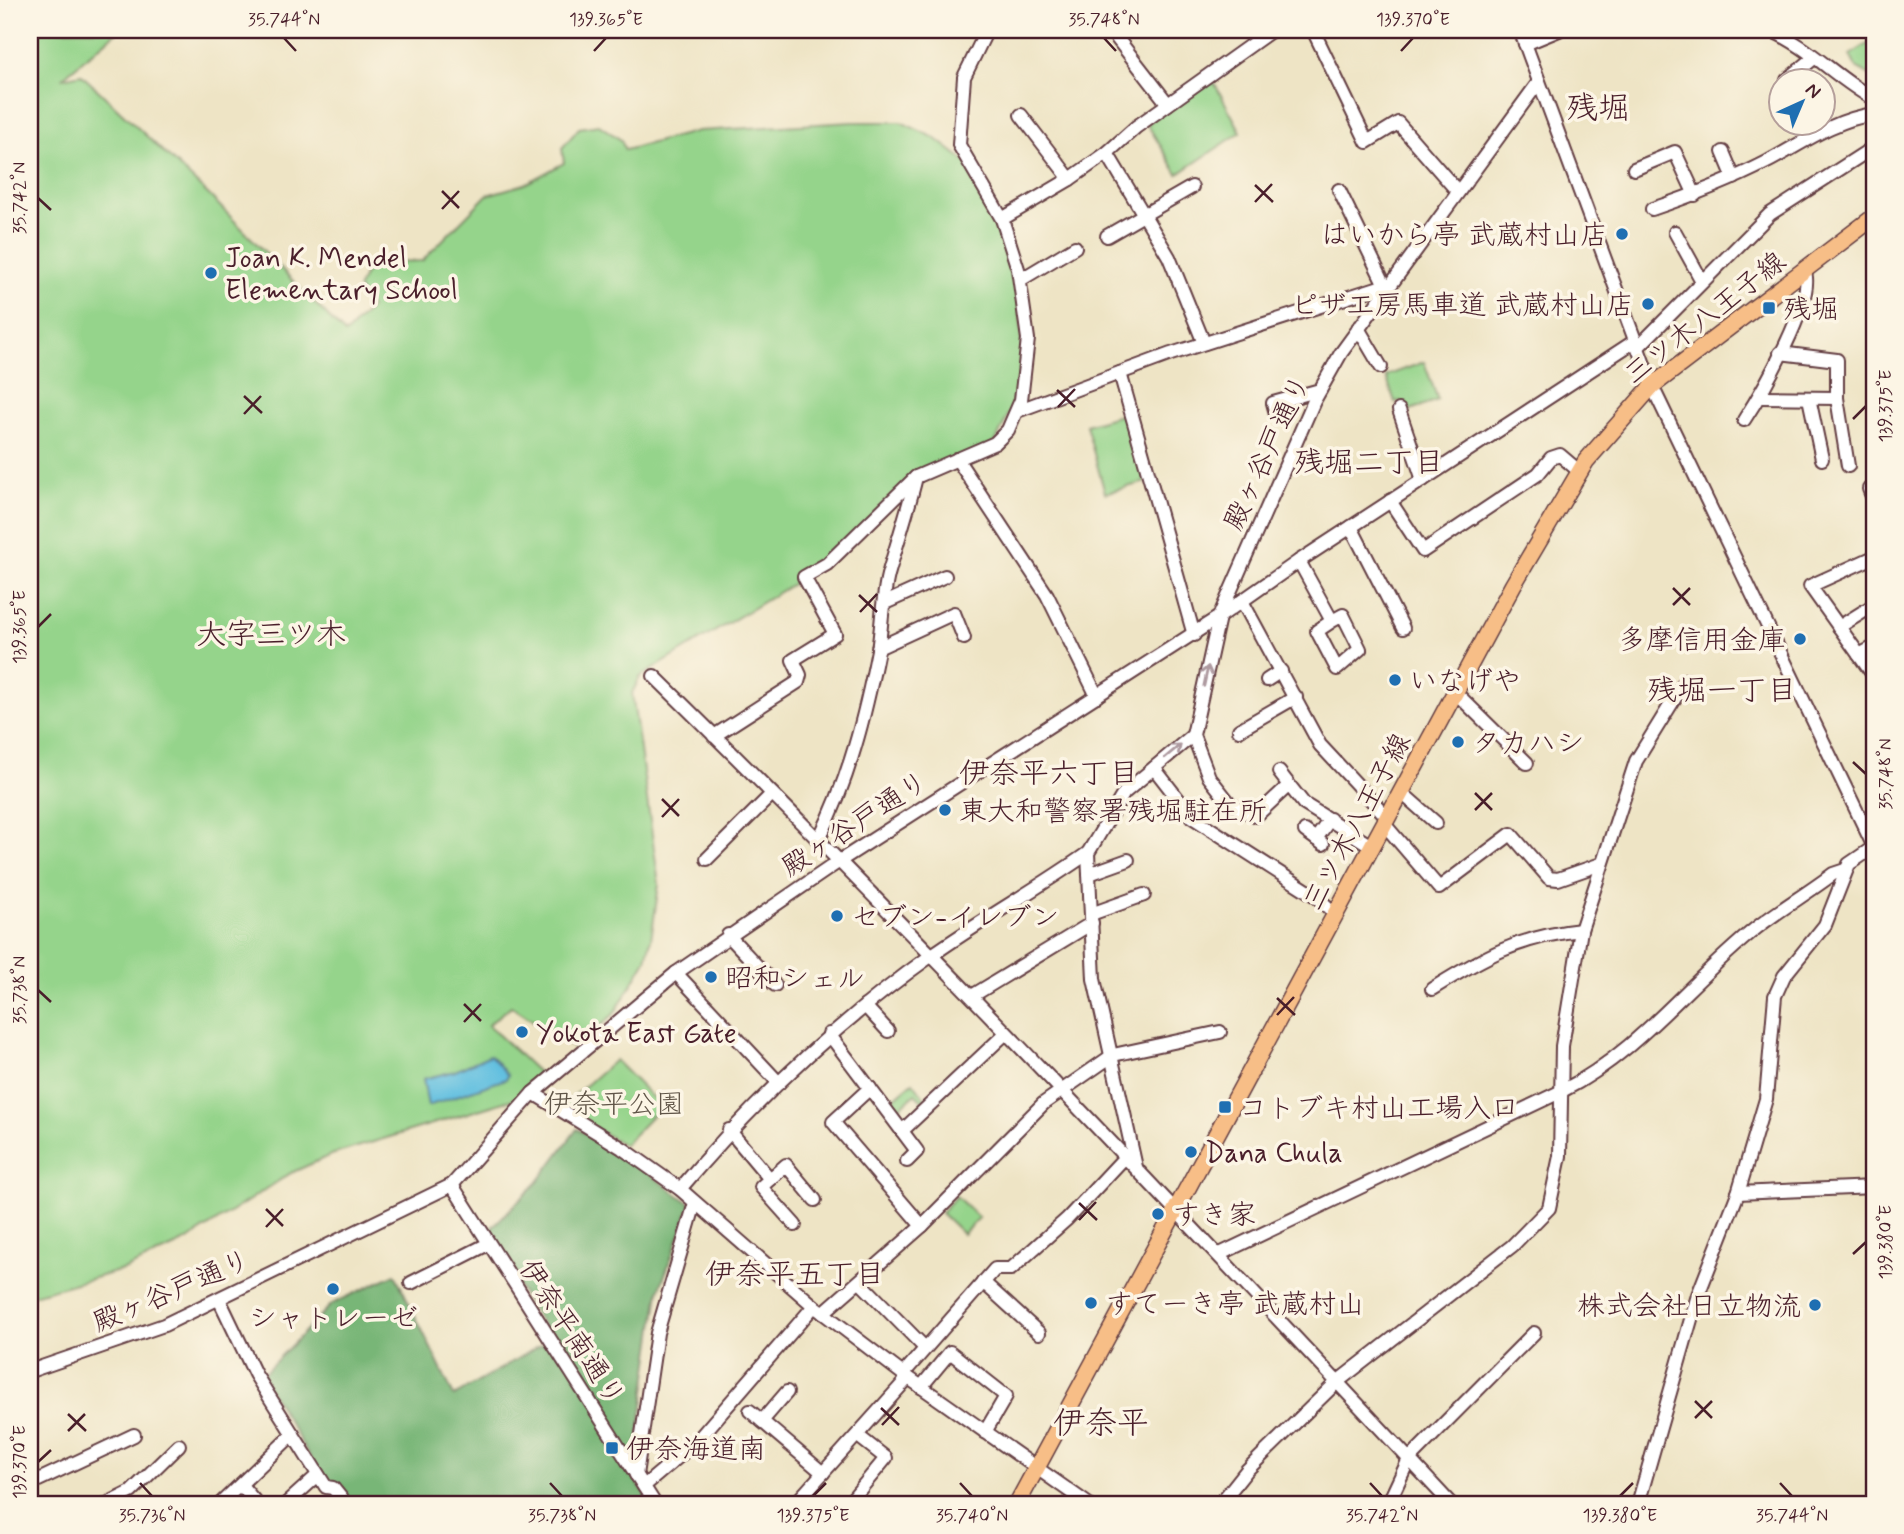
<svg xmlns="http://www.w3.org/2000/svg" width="1904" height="1534" viewBox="0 0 1904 1534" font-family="Mynerve,'Klee One',sans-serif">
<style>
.green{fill:#95d48b;stroke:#707a5b;stroke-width:2}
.forest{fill:#78b677;stroke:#616a51;stroke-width:2}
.water{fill:#62c0e0;stroke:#567086;stroke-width:2}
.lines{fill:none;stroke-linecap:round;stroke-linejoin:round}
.minor-casing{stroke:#633d42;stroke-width:16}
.major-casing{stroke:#633d42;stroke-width:19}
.minor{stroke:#fff;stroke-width:12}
.major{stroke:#f7be87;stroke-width:16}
.oneway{stroke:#ae9aa0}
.ticks{fill:none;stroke:#4a1f2b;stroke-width:2.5}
.poi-dot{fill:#1f6fb2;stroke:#fcf5e5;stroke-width:2.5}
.labels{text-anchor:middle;stroke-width:7;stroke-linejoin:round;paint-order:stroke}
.poi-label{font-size:28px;fill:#4a1f2b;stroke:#fcf5e5;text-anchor:start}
.street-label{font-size:28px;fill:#4a1f2b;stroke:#fcf5e5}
.park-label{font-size:28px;fill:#605548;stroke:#fcf5e5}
.neighbourhood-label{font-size:30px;fill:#4a1f2b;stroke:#fcf5e5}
.quarter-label{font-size:32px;fill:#4a1f2b;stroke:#fcf5e5}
.neatline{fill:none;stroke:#4a1f2b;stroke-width:2.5}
.ticks-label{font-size:18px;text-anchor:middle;fill:#4a1f2b}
</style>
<rect width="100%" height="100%" fill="#fcf5e5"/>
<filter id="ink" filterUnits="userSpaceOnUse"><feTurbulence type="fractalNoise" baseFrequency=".0143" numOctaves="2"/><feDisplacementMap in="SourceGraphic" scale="14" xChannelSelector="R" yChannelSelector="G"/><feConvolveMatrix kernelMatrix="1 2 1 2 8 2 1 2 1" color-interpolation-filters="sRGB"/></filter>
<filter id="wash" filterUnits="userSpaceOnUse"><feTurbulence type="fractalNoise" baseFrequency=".00686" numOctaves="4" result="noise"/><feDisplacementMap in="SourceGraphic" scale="28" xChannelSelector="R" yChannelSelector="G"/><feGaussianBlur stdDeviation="1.57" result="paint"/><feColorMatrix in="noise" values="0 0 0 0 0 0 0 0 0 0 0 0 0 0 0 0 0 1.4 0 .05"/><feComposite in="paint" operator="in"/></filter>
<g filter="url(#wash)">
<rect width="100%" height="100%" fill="#eee4c5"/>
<!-- green -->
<g class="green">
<polygon points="30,30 119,30 62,78 81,74 212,198 345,334 371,308 358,288 369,266 385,262 422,261 487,195 525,184 564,163 562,148 579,128 599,125 621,140 625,150 698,131 852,122 901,122 935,138 970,165 986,190 1018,269 1024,382 995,443 916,477 804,577 640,677 632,693 659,884 651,939 646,960 614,1014 574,1048 511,1006 488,1025 542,1076 517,1098 331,1155 291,1173 186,1241 126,1269 30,1296"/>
<polygon points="1874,40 1874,77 1856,67 1850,55"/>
<polygon points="1211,77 1241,132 1178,174 1147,124"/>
<polygon points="1424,362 1438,400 1405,412 1401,401 1395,402 1386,376"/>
<polygon points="1127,413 1146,482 1105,493 1086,425"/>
<polygon points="615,1060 661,1106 624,1145 560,1108"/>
<polygon points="913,1082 928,1102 925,1104 915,1094 892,1114 886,1105"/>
<polygon points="956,1196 979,1218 963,1234 941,1213"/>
</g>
<!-- forest -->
<polygon class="forest" points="577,1129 618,1151 691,1204 659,1291 633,1477 652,1504 349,1504 328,1487 261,1376 332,1304 395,1274 454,1396 551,1339 485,1234 537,1183"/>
<!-- water -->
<polygon class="water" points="490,1055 508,1075 506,1079 428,1106 423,1079 455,1071"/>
</g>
<g filter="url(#ink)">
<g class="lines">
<!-- minor casing -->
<g class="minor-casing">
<g id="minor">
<polyline points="1114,30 1116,37 1168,104"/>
<polyline points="1313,30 1367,142 1398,123 1458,192"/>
<polyline points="1520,30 1652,386 1874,847"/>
<path d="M1770,30C1809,46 1837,79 1874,99"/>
<polyline points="1525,44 1559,30"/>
<polyline points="1787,80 1814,58"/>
<polyline points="1021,115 1070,179"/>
<polyline points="1723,152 1734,178"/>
<polyline points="1107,153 1169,257 1204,343"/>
<polyline points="1634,169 1675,152 1695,195"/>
<polyline points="1339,190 1385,285"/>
<path d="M1652,209C1691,196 1730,181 1767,162C1803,143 1833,120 1874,114"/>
<polyline points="1002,219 1070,179 1107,153 1136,127 1272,30"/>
<polyline points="1675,232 1702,281"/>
<polyline points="1107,236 1192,187"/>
<polyline points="1020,280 1075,247"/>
<polyline points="1358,328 1381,367"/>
<polyline points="1638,347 1770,214 1874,147"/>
<polyline points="1120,373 1194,635"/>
<polyline points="1759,397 1837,398 1837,360 1780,353"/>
<polyline points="1809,398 1822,459"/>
<polyline points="1837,398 1848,466"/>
<polyline points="1399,410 1423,480"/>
<polyline points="1017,411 1171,354 1389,284"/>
<polyline points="1276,414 1273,403 1320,390"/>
<path d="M1744,420C1759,397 1819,294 1804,271"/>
<polyline points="957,459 1047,595 1097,696"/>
<polyline points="1869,489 1874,501"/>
<polyline points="1390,501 1423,551 1538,474 1551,458 1560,455 1580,472"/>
<polyline points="1351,527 1403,628"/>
<polyline points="1874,557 1810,586 1874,676"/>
<polyline points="1299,561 1332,621 1343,615 1360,649 1337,669 1317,631 1332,621"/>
<polyline points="1242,601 1320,745 1388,818"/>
<polyline points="885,603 945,576"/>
<polyline points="1839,627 1874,605"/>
<polyline points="878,648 954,613 964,638"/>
<polyline points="1859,655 1874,647"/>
<path d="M654,676C928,945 1190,1224 1451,1504"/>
<polyline points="1267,680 1281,671"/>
<polyline points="1455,692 1527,763"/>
<polyline points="1239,730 1296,697"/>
<polyline points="714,736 798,682 800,675 793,660 835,634 804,577 827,564 916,477 995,443 1008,430 1021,400 1028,339 1018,269 1002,219 959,145 964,77 987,30"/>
<polyline points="1154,768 1192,817 1317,897 1336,915"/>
<polyline points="1279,772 1289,785"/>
<polyline points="1401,792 1436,823"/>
<polyline points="1385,825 1439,888 1511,834 1549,878 1558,879 1601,864"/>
<polyline points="1305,831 1323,844"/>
<path d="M819,839C849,779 865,716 878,650C882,626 882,599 888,575C897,543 908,510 916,477"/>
<polyline points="1316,839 1330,819"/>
<polyline points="1373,847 1304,804 1289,785 1256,816 1231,805 1209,777 1193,735 1219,617 1299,561 1635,341"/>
<polyline points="707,859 772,794"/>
<polyline points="1089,874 1128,860"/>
<polyline points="1091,914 1144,895"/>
<polyline points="728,935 775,985"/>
<polyline points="676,973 779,1083"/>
<path d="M1432,989C1483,957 1521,936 1581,930"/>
<polyline points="972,996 1092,923"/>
<polyline points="865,1006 888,1031"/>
<polyline points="829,1034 917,1151 907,1161"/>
<polyline points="870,1088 833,1122 922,1226"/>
<polyline points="533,1093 622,1148 680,1189 814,1306 903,1374 1088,1504"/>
<polyline points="729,1130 770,1179 761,1187 795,1225"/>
<polyline points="902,1131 1006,1033"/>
<polyline points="1136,1167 1094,979 1088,853 1124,793 1193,735"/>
<polyline points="770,1179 786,1165 815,1200"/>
<polyline points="452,1185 655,1504"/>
<path d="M680,1189C754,1101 838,1022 932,955C983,919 1037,889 1088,853"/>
<polyline points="1738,1193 1874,1187"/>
<path d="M1220,1254L1562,1091C1639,1052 1689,982 1755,929C1779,910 1808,893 1833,874L1845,870"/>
<polyline points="860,1282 925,1348"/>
<polyline points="983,1282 1039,1333"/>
<polyline points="411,1283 488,1244"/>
<polyline points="219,1299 255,1374 326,1487 333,1488 346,1504"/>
<polyline points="823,1313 922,1226 1044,1103 1113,1055 1220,1032"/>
<polyline points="30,1371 164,1325 452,1185 533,1093 676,973 841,860 1219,617 1314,401 1341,353 1538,83"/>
<polyline points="903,1374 995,1269 1011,1269 1067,1219 1125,1157"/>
<polyline points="921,1387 950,1352 1006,1396 985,1432"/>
<polyline points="750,1411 823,1473"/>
<polyline points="762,1421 787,1392"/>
<polyline points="636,1475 657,1333 695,1203"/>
<polyline points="30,1484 134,1435"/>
<polyline points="241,1485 257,1504"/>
<polyline points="644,1486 696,1442 814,1306"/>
<polyline points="107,1504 131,1492 179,1445"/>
<polyline points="220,1504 293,1434"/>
<polyline points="286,1504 318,1475"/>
<polyline points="795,1504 908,1378"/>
<polyline points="848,1504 886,1458 858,1436"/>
<polyline points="1220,1504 1247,1470 1337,1382 1512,1246 1549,1208 1560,1156 1562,1046 1581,930 1636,761 1686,680"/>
<polyline points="1388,1504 1409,1459 1534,1333"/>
<polyline points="1638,1504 1698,1295 1738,1193 1766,1099 1775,996 1784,976 1825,925 1849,864 1874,847"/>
</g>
</g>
<!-- major casing -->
<g class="major-casing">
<polyline id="major" points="1017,1504 1513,585 1586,461 1652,386 1874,217"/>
</g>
<!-- minor -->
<use href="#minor" class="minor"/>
<!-- major -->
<use href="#major" class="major"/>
</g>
<!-- one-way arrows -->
<defs><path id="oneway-shaft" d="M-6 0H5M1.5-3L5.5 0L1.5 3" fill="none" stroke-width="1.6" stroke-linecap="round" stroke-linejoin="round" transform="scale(1.75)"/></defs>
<g class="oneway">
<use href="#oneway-shaft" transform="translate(1206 676) rotate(-78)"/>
<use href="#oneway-shaft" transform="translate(1173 751) rotate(-40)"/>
</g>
</g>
<!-- ticks -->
<path class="ticks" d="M284,38L296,51M1104,38L1116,51M594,51L606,38M1401,51L1413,38M1255,185L1273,202M442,191L459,208M38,198L51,210M1255,202L1272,184M442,209L459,191M1057,390L1075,407M244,396L262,413M1058,407L1075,389M244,414L261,396M1853,419L1866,406M1673,588L1690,605M859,595L877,612M1673,605L1690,588M860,612L877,594M38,627L51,614M1853,762L1866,774M1475,793L1492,810M662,799L679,816M1475,810L1492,793M662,817L679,799M38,990L51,1002M1277,998L1295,1015M464,1004L481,1021M1277,1015L1294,997M464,1022L481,1004M1079,1203L1097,1220M266,1209L283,1226M1079,1220L1096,1202M266,1227L283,1209M1853,1254L1866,1242M1695,1401L1712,1418M881,1408L899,1425M68,1414L86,1431M1695,1418L1712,1401M882,1425L899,1407M68,1431L85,1414M38,1462L51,1450M140,1483L152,1496M550,1483L562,1496M960,1483L972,1496M1370,1483L1382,1496M1780,1483L1792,1496M813,1496L826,1483M1620,1496L1633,1483"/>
<!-- markers -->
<g class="poi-dot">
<circle cx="1622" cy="234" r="7"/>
<circle cx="211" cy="273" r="7"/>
<circle cx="1648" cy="304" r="7"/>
<rect x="1762" y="301" width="14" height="14" rx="3.5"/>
<circle cx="1800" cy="639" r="7"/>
<circle cx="1395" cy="680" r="7"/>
<circle cx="1458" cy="742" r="7"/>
<circle cx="945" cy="810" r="7"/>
<circle cx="837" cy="916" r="7"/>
<circle cx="711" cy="977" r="7"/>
<circle cx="522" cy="1032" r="7"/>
<rect x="1218" y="1100" width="14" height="14" rx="3.5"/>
<circle cx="1191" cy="1152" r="7"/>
<circle cx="1158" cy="1214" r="7"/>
<circle cx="333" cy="1289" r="7"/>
<circle cx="1091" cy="1303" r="7"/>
<circle cx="1815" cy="1305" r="7"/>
<rect x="605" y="1441" width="14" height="14" rx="3.5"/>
</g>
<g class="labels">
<!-- poi labels -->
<g class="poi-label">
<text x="1608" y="244" text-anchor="end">はいから亭 武蔵村山店</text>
<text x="225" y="267">Joan K. Mendel<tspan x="225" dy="32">Elementary School</tspan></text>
<text x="1634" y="314" text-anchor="end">ピザ工房馬車道 武蔵村山店</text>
<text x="1783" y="318">残堀</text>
<text x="1786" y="649" text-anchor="end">多摩信用金庫</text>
<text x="1409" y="690">いなげや</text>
<text x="1472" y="752">タカハシ</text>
<text x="959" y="820">東大和警察署残堀駐在所</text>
<text x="851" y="926">セブン-イレブン</text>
<text x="725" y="987">昭和シェル</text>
<text x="536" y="1042">Yokota East Gate</text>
<text x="1239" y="1117">コトブキ村山工場入口</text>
<text x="1205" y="1162">Dana Chula</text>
<text x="1172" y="1224">すき家</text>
<text x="1105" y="1313">すてーき亭 武蔵村山</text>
<text x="1801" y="1315" text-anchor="end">株式会社日立物流</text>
<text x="333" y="1327" text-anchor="middle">シャトレーゼ</text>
<text x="626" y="1458">伊奈海道南</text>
</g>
<!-- street labels -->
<g class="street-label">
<text transform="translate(1704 317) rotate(-38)" y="10">三ツ木八王子線</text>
<text transform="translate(1266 452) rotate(-65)" y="10">殿ヶ谷戸通り</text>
<text transform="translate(1356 821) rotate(-62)" y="10">三ツ木八王子線</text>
<text transform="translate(854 823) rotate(-33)" y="10">殿ヶ谷戸通り</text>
<text transform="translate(171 1290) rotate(-23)" y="10">殿ヶ谷戸通り</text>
<text transform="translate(573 1332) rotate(57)" y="10">伊奈平南通り</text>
</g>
<!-- park labels -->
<g class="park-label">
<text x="614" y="1113">伊奈平公園</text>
</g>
<!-- neighbourhood labels -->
<g class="neighbourhood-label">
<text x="1369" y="472">残堀二丁目</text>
<text x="271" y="644">大字三ツ木</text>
<text x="1722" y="700">残堀一丁目</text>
<text x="1049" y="783">伊奈平六丁目</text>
<text x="795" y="1284">伊奈平五丁目</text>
</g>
<!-- quarter labels -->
<g class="quarter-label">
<text x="1598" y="118">残堀</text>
<text x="1101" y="1433">伊奈平</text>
</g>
</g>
<!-- margin -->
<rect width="1904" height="1534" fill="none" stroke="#fcf5e5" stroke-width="77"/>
<!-- north arrow -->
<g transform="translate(1802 102) rotate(44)"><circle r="33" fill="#fcf5e5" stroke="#b59f9b" stroke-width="2"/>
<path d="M0-5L12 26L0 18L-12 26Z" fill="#1f6fb2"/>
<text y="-10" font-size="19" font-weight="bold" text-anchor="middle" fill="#4a1f2b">N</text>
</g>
<rect x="38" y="38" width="1828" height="1458" class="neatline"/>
<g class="ticks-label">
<text x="284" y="25">35.744°N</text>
<text x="606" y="25">139.365°E</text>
<text x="1104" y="25">35.748°N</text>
<text x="1413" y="25">139.370°E</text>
<text transform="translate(19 198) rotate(-90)" y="6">35.742°N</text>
<text transform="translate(1885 406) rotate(-90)" y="6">139.375°E</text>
<text transform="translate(19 627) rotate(-90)" y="6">139.365°E</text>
<text transform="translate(1885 774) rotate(-90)" y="6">35.748°N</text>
<text transform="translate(19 990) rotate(-90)" y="6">35.738°N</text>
<text transform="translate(1885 1242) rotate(-90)" y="6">139.380°E</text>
<text transform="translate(19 1462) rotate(-90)" y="6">139.370°E</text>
<text x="152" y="1521">35.736°N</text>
<text x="562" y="1521">35.738°N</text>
<text x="813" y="1521">139.375°E</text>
<text x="972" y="1521">35.740°N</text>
<text x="1382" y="1521">35.742°N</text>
<text x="1620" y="1521">139.380°E</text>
<text x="1792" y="1521">35.744°N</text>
</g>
</svg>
